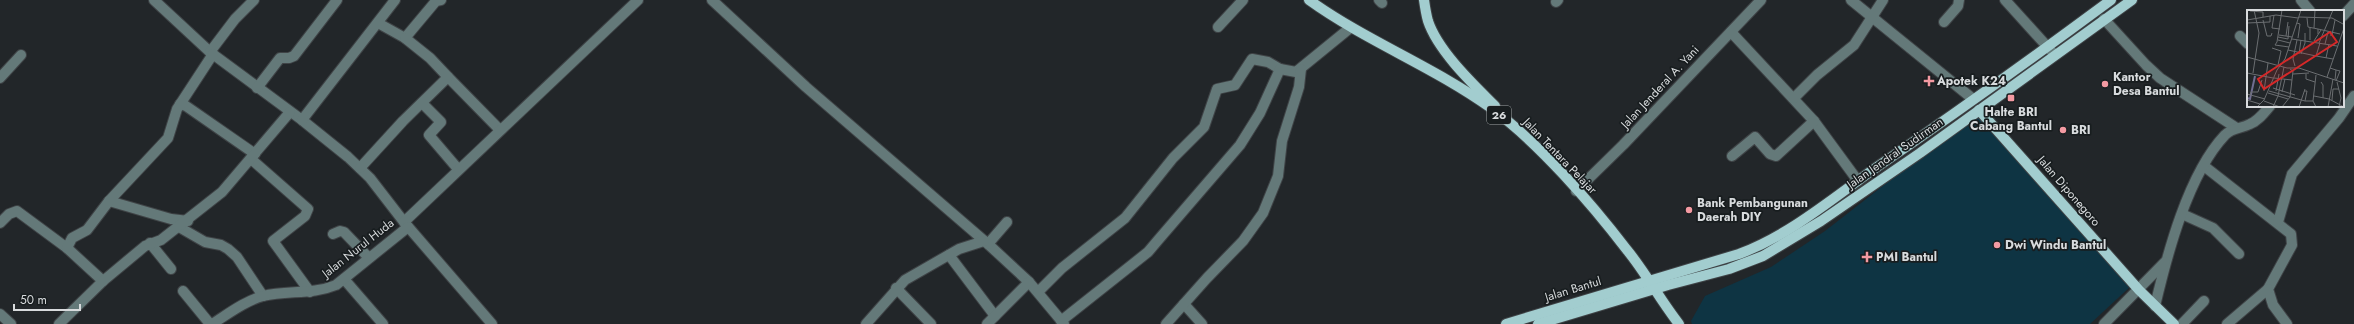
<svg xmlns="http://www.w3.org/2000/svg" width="2354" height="324" viewBox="0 0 2354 324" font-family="Jost,sans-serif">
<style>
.green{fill:#0e3443}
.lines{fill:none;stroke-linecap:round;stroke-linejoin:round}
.minor-casing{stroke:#3f4346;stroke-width:12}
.major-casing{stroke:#3f4346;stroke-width:12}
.minor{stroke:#647979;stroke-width:10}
.major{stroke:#a2cdcf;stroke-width:10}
.poi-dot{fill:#f49aa2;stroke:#181d1f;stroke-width:1.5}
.labels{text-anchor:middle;stroke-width:3.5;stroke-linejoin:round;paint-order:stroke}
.shield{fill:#181d1f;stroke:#9ea2a4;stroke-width:1}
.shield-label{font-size:11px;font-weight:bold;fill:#d8dbdd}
.poi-label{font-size:12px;font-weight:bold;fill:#d8dbdd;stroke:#181d1f;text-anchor:start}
.street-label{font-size:12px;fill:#d8dbdd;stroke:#181d1f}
.inset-river{fill:none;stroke:#706e91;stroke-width:2}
.inset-road{fill:none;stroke:#6b6e71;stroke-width:1}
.view{fill:#d62828;fill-opacity:0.15;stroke:#d62828;stroke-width:2}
.inset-edge{fill:none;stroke:#d8dbdd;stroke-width:2}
</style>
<rect width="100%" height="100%" fill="#222629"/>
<!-- green -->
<polygon class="green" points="1978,112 2132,285 2090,324 1692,324 1691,321 1705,296 1771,267 1825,231"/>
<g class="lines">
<!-- minor casing -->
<g class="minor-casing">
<g id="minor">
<polyline points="154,0 210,52 302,120 348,157 370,178 404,222 492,324"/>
<polyline points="712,0 806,87 988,244 1029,282 1064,324"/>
<polyline points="1379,0 1382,3"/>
<polyline points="1851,0 1973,99"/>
<polyline points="2005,0 2054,54"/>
<polyline points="2301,0 2310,11"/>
<polyline points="1556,2 1558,0"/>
<polyline points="2343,16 2354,4"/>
<polyline points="2104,19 2146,65 2160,78 2235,127"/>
<polyline points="1944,22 1958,6 1959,0"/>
<polyline points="378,23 405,38 436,1 441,0"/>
<polyline points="1218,27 1243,0"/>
<polyline points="1731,32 1814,121 1858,181"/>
<polyline points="2240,36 2248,44"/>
<polyline points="210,52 235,19 254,0"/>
<polyline points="448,77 500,130"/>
<polyline points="0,78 21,55"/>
<polyline points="257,88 280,58 289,58 294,56 337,0"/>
<polyline points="1794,98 1817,75 1854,45 1883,0"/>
<polyline points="422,103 441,122 429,135 458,169"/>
<polyline points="180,104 186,106 255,154"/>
<polyline points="302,120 395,0"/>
<polyline points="1732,156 1755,137 1770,154 1776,156 1814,121"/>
<polyline points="251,159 308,209 305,216 273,241 310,292"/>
<polyline points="2204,166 2291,234 2292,245 2268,289 2273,305 2287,324"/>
<polyline points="360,168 403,121 448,77 430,58 405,38"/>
<polyline points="1576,191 1623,145 1761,0"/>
<polyline points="109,201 171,219 188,221"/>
<polyline points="2182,214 2213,228 2239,254"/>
<polyline points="404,222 638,0"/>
<polyline points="2278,222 2292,174 2339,118 2354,96"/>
<polyline points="0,223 9,214 17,211 67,248"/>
<polyline points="179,227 205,242 221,245 228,249 237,257 263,296"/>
<polyline points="333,234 340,231 344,232 369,258"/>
<polyline points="150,243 171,269"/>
<polyline points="988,244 1007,222"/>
<polyline points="949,255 995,316"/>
<polyline points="344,279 383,324"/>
<polyline points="103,281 67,248 72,238 87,230 109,201 168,138 177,109 213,54"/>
<polyline points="896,288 931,324"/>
<polyline points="183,291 210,324"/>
<polyline points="1038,292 1062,268 1125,218 1173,158 1204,127 1217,89 1235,85 1252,59 1268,62 1280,69"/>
<polyline points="1184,304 1202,324"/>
<path d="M2155,306C2167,255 2188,174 2225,135C2233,127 2241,129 2250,124C2258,121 2264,113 2270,106"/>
<polyline points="0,314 11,324"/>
<polyline points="1061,321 1148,252 1159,239 1240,145 1260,113 1280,69 1296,72 1350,28"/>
<polyline points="59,324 103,281 145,246 161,240 222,192 290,112"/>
<path d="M212,324C228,314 245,301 263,296C288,290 312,295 336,285L408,227"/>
<polyline points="866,324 905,280 959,249 984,241"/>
<polyline points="987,324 1029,282"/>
<polyline points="1166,324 1207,278 1243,241 1263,213 1278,176 1282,141 1299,87 1301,69"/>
<polyline points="2104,324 2165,262"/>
<polyline points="2182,324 2204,301"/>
<polyline points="2227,324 2268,289"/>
</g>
</g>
<!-- major casing -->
<g class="major-casing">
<g id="major">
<path d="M1309,0C1366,41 1434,67 1491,108C1538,142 1591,203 1627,250C1646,273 1660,300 1679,324"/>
<path d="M1424,0C1425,7 1426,14 1428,21C1438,51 1473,84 1495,106"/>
<polyline points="1979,110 2139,290 2174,324"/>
<path d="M1506,324L1739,254C1790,235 1833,198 1877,167C1956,113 2034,57 2111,0"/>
<polyline points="1538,324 1668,285 1729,269 1763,256 1821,221 1920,153 2132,0"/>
</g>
</g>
<!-- minor -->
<use href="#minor" class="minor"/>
<!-- major -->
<use href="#major" class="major"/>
</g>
<!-- markers -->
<g class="poi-dot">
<path d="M1927 75h4v4h4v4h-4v4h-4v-4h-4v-4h4z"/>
<circle cx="2105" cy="84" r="4"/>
<rect x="2007" y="94" width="8" height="8" rx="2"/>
<circle cx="2063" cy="130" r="4"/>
<circle cx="1689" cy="210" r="4"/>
<circle cx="1997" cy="245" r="4"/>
<path d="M1865 251h4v4h4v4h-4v4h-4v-4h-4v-4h4z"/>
</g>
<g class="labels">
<!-- shield labels -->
<rect class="shield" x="1487" y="106" width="24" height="18" rx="3"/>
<g class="shield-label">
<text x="1499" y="119">26</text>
</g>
<!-- poi labels -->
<g class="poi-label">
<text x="2113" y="81">Kantor<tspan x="2113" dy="14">Desa Bantul</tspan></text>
<text x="1937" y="85">Apotek K24</text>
<text x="2011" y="116" text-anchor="middle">Halte BRI<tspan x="2011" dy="14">Cabang Bantul</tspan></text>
<text x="2071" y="134">BRI</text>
<text x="1697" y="207">Bank Pembangunan<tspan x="1697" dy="14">Daerah DIY</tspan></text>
<text x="2005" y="249">Dwi Windu Bantul</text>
<text x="1876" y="261">PMI Bantul</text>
</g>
<!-- street labels -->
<g class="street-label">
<text transform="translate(1660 87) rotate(-47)" y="4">Jalan Jenderal A. Yani</text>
<text transform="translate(1895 153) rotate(-35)" y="4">Jalan Jendral Sudirman</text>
<text transform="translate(1560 156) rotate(46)" y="4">Jalan Tentara Pelajar</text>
<text transform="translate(2069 191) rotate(49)" y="4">Jalan Diponegoro</text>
<text transform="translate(358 248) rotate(-38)" y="4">Jalan Nurul Huda</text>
<text transform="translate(1573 289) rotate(-17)" y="4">Jalan Bantul</text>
</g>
</g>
<!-- overview -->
<g transform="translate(2247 10)">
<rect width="97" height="97" fill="#222629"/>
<path class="inset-river" d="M0,88L3,89L8,66"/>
<path class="inset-road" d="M35,0L30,32L28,35L42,37M3,1L16,2V7M27,5L25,18L33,19M52,7L85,8L96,14M60,8L61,17L71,19V24M0,10L29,5L51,8M16,10L20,26H24L25,23M0,13L23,12V6M50,13L53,14L51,28M67,18L68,0M71,19L93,24M32,25L45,27M83,25H85L88,10M39,26L41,12M31,27L41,29L42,16M45,29L90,36M31,30L43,33M63,30V17M67,31L74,20M72,33L86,0M78,34L81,22M25,38L34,41L31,55M41,40L69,46L73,33M52,44L54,30M54,44L58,33V23M69,46L86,49M0,47L40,58H52L97,73M79,48L82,34M48,56L46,49L50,30M83,58L89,60L88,70M0,63L26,68M6,63L12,23L7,0M46,64L62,63M59,64V69L68,72M80,67L97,18M27,68L45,70M89,71L93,61L89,60M74,72L76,75V88M90,72L94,88L92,97M26,78L48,85M17,81L21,53M22,81L58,91H66M29,81L32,64M57,81H60L58,91M35,82L38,69M21,83L41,89M0,84L18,89M3,85L4,82H11L15,70M67,86L82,89L97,97M0,90L13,94M85,90L86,79H92M17,91L33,97M10,97L17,90L30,60L38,49L54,0M26,97L31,86L37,57M35,97L43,87L46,61L43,59M52,97L58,79M69,97L66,91L69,65M81,97L86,69"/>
<path class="view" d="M83,22L90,32L17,79L11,69Z"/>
<rect width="97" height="97" class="inset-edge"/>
</g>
<!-- scale -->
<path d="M14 304v6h66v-6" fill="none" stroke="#d8dbdd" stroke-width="2"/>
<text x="20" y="304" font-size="12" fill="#d8dbdd" stroke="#181d1f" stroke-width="3" paint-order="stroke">50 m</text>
</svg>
